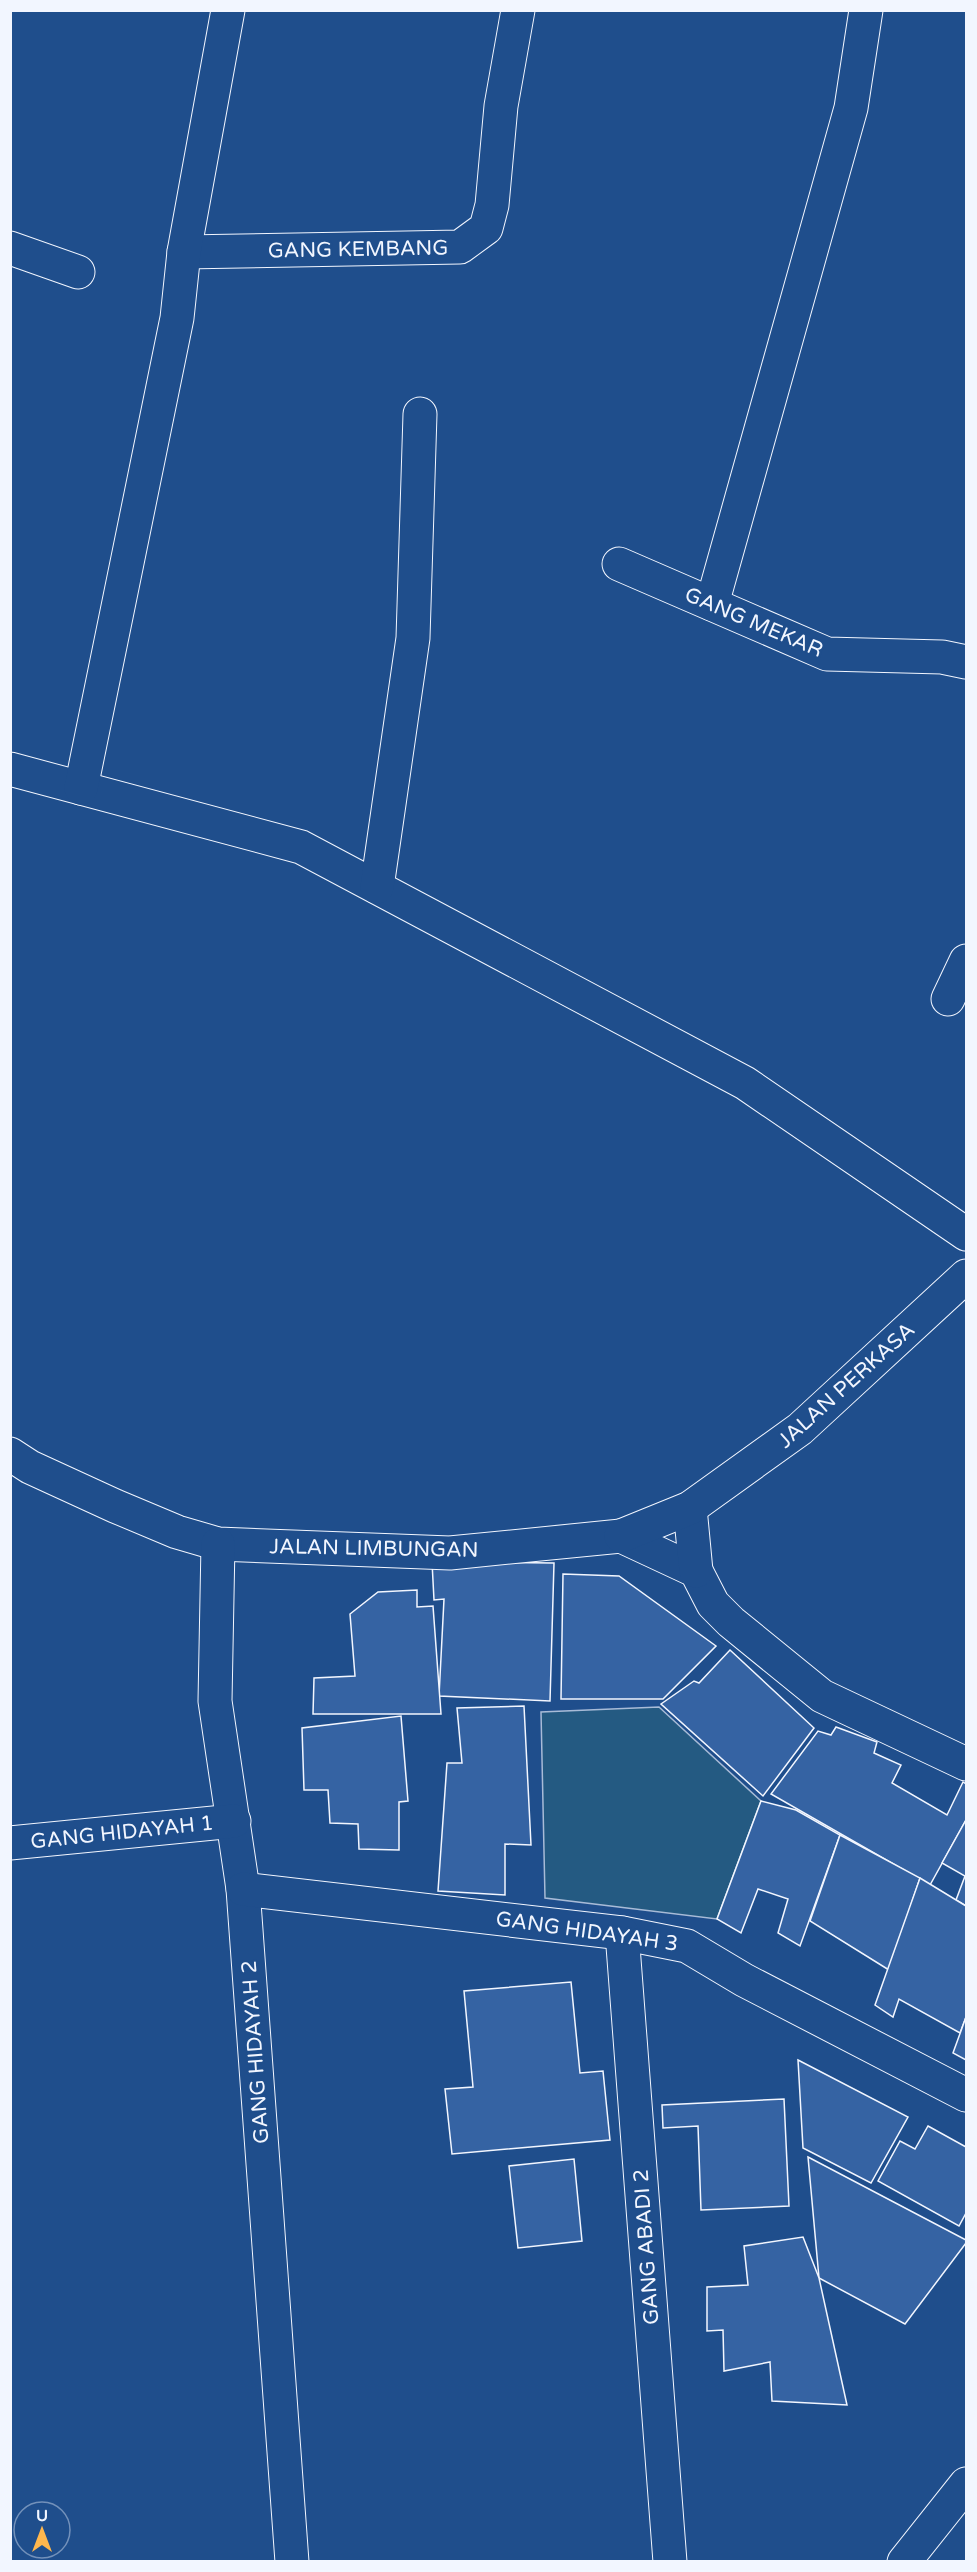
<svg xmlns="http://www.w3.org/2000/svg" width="977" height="2572" viewBox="0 0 977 2572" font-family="'Varela Round',sans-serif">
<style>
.green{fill:#245a82;stroke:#a8bbd7;stroke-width:1.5}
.building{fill:#3563a3;stroke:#f2f6ff;stroke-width:1.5}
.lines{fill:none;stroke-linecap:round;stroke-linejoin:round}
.minor-casing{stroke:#f2f6ff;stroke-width:35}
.minor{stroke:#1f4e8c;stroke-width:33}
.labels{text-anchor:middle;stroke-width:4.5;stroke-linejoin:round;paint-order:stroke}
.street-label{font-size:21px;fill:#f2f6ff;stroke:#1f4e8c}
</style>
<rect width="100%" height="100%" fill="#1f4e8c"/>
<!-- green -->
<polygon class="green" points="659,1707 761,1801 717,1919 545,1898 541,1712"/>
<!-- building -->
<g class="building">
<polygon points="432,1562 554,1563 550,1701 439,1696 444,1599 434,1600"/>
<polygon points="563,1574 619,1576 716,1646 663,1699 561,1699"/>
<polygon points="417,1590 417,1607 433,1606 441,1714 313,1714 314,1678 355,1676 350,1614 378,1592"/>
<polygon points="730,1650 814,1728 763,1796 661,1704 694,1681 699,1683"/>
<polygon points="524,1706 531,1845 505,1844 505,1895 438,1891 447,1763 462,1763 457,1708"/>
<polygon points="401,1716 408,1801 399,1802 399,1850 359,1849 358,1824 330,1823 328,1790 304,1790 302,1728"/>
<polygon points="836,1727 877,1742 874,1753 901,1765 892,1783 947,1815 963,1782 966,1784 966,1820 930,1885 771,1794 818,1731 831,1735"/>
<polygon points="761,1801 796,1810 840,1835 800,1946 778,1933 788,1899 758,1889 741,1933 717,1919"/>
<polygon points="966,1820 966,1906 956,1900 965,1876 942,1863"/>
<polygon points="840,1835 920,1878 889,1970 810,1921"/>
<polygon points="920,1878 966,1906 966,2017 960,2033 899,1999 893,2017 875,2005"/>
<polygon points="571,1982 580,2073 603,2071 610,2140 452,2154 445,2089 473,2087 464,1991"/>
<polygon points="966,2017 966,2060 953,2053"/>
<polygon points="798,2060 908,2117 871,2183 803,2148"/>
<polygon points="784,2099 789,2206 701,2210 698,2126 663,2128 662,2105"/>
<polygon points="928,2126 966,2147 966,2213 959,2226 878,2181 900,2141 915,2149"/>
<polygon points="808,2157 966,2240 966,2243 905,2324 819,2278"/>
<polygon points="574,2159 582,2241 518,2248 509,2166"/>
<polygon points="803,2237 819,2278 847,2405 772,2401 770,2362 724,2371 723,2330 707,2331 707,2287 748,2285 744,2246"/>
</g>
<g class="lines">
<!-- minor casing -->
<g class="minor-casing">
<g id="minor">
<polyline points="10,248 78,272"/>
<polyline points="184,252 460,247 486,228 492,205 501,106 518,10"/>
<polyline points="619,564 827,654 942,657 966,662"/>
<polyline points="712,604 851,108 866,10"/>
<polyline points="10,769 301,847 745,1083 966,1234"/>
<polyline points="81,788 177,318 184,252 228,10"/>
<polyline points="377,887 413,638 420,414"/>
<polyline points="948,999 966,961"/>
<polyline points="10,1454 30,1467 115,1506 177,1532 218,1544 450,1553 621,1536 696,1571 713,1604 731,1622 822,1696 966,1764"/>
<polyline points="690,1508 696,1571"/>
<polyline points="621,1536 690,1508 800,1429 966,1276"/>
<polyline points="218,1544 215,1701 243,1889 292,2562"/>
<polyline points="10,1843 234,1821"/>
<polyline points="243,1889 622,1933 687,1946 744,1980 966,2095"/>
<polyline points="622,1933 670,2562"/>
<polyline points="904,2562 966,2484"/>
</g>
</g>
<!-- minor -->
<use href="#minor" class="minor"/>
</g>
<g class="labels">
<!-- street labels -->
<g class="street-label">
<text transform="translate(358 249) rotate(-1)" y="7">GANG KEMBANG</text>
<text transform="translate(754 622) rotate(23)" y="7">GANG MEKAR</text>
<text transform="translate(846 1385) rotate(-42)" y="7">JALAN PERKASA</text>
<text transform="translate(374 1548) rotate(1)" y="7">JALAN LIMBUNGAN</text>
<text transform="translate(122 1832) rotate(-6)" y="7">GANG HIDAYAH 1</text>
<text transform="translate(587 1931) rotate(8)" y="7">GANG HIDAYAH 3</text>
<text transform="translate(255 2052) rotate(-94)" y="7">GANG HIDAYAH 2</text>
<text transform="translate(646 2247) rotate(-94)" y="7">GANG ABADI 2</text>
</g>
</g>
<!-- border -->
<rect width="977" height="2572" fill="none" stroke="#f2f6ff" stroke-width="24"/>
<!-- north arrow -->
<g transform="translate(42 2530)"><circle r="28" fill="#1f4e8c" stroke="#7391ba" stroke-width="1.5"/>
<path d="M0-4.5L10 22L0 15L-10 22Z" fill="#ffb74d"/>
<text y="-9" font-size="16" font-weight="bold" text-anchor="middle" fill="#f2f6ff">U</text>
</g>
</svg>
